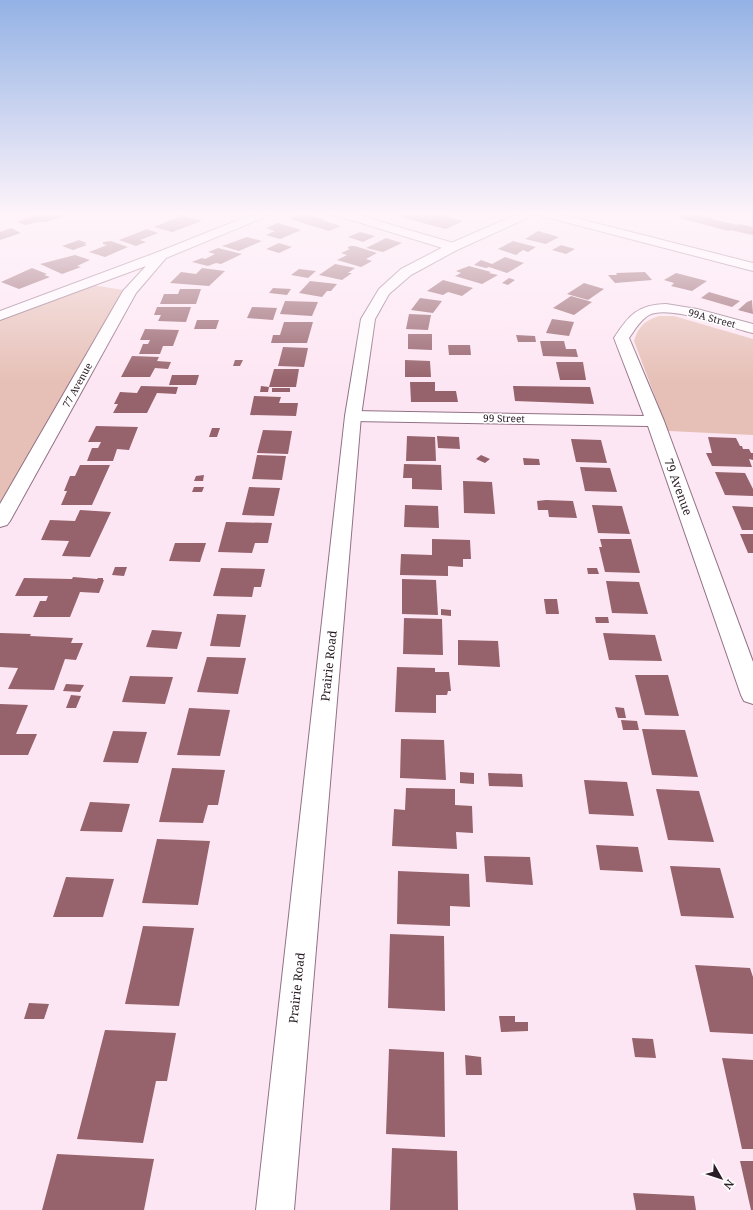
<svg xmlns="http://www.w3.org/2000/svg" width="753" height="1210" viewBox="0 0 753 1210" font-family="'Noto Serif',serif">
<style>
.green{fill:#e6c0b6}
.building{fill:#96626b}
.lines{fill:none;stroke-linecap:round;stroke-linejoin:round}
.street-casing{stroke:#927185;stroke-width:2}
.secondary-casing{stroke:#927185;stroke-width:2}
.street{fill:#fff;fill-rule:evenodd}
.secondary{fill:#fff;fill-rule:evenodd}
.labels{text-anchor:middle;stroke-width:3;stroke-linejoin:round;paint-order:stroke}
.far-street-label{font-size:10px;fill:#2a1d25;stroke:#fff}
.street-label{font-size:12px;fill:#2a1d25;stroke:#fff}
</style>
<rect width="100%" height="100%" fill="#fde6f3"/>
<!-- green -->
<g class="green">
<polygon points="85,284 130,291 0,521 0,317"/>
<path d="M659,316H674L753,339V435L668,431L634,341C638,327 645,320 659,316Z"/>
</g>
<!-- building -->
<g class="building">
<polygon points="41,213 58,213 64,216 46,222 37,222 26,225 17,222"/>
<polygon points="303,213 326,220 324,221 341,226 329,231 290,219"/>
<polygon points="408,213 434,213 463,221 446,229 400,217"/>
<polygon points="687,213 714,218 712,219 737,225 739,224 753,227 753,235 730,230 729,231 679,218"/>
<polygon points="183,215 202,221 172,232 154,227"/>
<polygon points="278,223 301,230 280,239 266,235 275,231 266,228"/>
<polygon points="11,228 21,233 0,240 0,232"/>
<polygon points="147,229 158,233 140,240 146,242 136,246 119,240"/>
<polygon points="538,231 559,237 546,244 525,239"/>
<polygon points="360,232 375,236 363,242 348,237"/>
<polygon points="247,237 262,241 239,251 222,246"/>
<polygon points="386,238 402,243 383,252 366,248"/>
<polygon points="79,240 87,243 84,244 87,245 73,250 62,246"/>
<polygon points="111,241 128,247 105,257 89,252 107,245 103,244 103,242"/>
<polygon points="513,241 536,247 528,252 523,250 516,255 498,249"/>
<polygon points="279,243 292,247 279,253 266,249"/>
<polygon points="561,245 575,249 566,254 552,250"/>
<polygon points="350,246 355,246 377,253 366,259 372,261 361,267 337,260 347,255 341,253 350,249 347,248"/>
<polygon points="218,248 242,254 221,264 216,263 208,266 192,262 202,258 205,259 215,254 208,252"/>
<polygon points="75,255 90,260 77,266 81,267 62,274 40,264"/>
<polygon points="505,257 524,263 507,273 489,267 486,268 474,265 481,260 492,264"/>
<polygon points="335,264 355,268 348,273 352,273 342,280 319,275"/>
<polygon points="469,266 491,272 489,273 498,275 482,284 455,276 461,273 456,271"/>
<polygon points="32,268 47,274 44,275 50,277 19,289 1,282"/>
<polygon points="202,268 225,271 209,286 170,283 181,272 196,274"/>
<polygon points="299,269 316,271 308,278 291,275"/>
<polygon points="645,272 652,280 615,283 608,275 617,275 616,273"/>
<polygon points="676,273 707,281 692,291 671,286 674,283 664,280"/>
<polygon points="509,278 515,280 508,285 502,283"/>
<polygon points="443,280 473,288 462,296 448,292 443,295 427,291"/>
<polygon points="310,281 337,284 331,291 327,291 322,297 299,293"/>
<polygon points="584,283 604,289 588,300 567,294"/>
<polygon points="273,288 291,289 287,295 269,293"/>
<polygon points="180,289 201,289 196,304 160,304 164,294 178,294"/>
<polygon points="709,292 740,301 732,307 701,298"/>
<polygon points="571,296 592,302 574,315 553,308"/>
<polygon points="420,298 442,301 433,313 411,310"/>
<polygon points="752,300 753,314 738,310 747,302"/>
<polygon points="285,301 318,302 312,316 280,314"/>
<polygon points="157,307 191,307 186,322 158,321 161,315 154,315"/>
<polygon points="252,307 277,308 273,320 247,318"/>
<polygon points="409,314 431,315 428,330 406,329"/>
<polygon points="552,319 574,322 569,336 546,333"/>
<polygon points="197,320 219,320 216,329 194,329"/>
<polygon points="284,322 313,322 307,343 271,343 273,335 280,335"/>
<polygon points="145,329 179,330 173,346 163,346 160,354 139,354 143,344 148,344 150,340 140,340"/>
<polygon points="408,334 432,334 432,350 408,349"/>
<polygon points="516,335 535,336 536,342 518,342"/>
<polygon points="540,341 564,341 566,349 576,349 578,357 543,356"/>
<polygon points="448,345 470,345 471,355 449,355"/>
<polygon points="283,347 308,348 304,367 278,366"/>
<polygon points="132,356 159,357 157,361 171,362 168,369 155,368 150,377 121,377"/>
<polygon points="235,360 243,360 240,366 233,366"/>
<polygon points="405,360 430,361 431,377 405,377"/>
<polygon points="556,362 583,362 586,380 560,380"/>
<polygon points="274,369 299,369 296,387 269,387"/>
<polygon points="172,375 199,375 196,385 169,385"/>
<polygon points="410,382 435,382 435,391 456,391 458,402 411,402"/>
<polygon points="141,386 178,387 176,394 157,393 147,413 113,413 118,404 114,404 120,392 137,393"/>
<polygon points="261,386 269,387 268,392 260,392"/>
<polygon points="513,386 590,387 594,404 515,401"/>
<rect x="272" y="388" width="18" height="4"/>
<polygon points="254,396 281,397 279,403 298,403 296,416 250,415"/>
<polygon points="96,426 138,427 129,450 117,449 113,461 87,461 92,448 98,448 101,442 88,442"/>
<polygon points="212,428 220,428 217,437 209,437"/>
<polygon points="263,430 292,431 288,454 257,453"/>
<polygon points="407,436 435,437 436,461 406,461"/>
<polygon points="437,436 459,437 460,449 438,448"/>
<polygon points="708,437 736,438 740,446 742,446 743,449 749,449 751,453 753,453 753,460 749,459 752,467 712,466 706,453 712,453"/>
<polygon points="571,439 601,440 607,463 576,462"/>
<polygon points="257,455 286,456 282,480 252,479"/>
<polygon points="481,455 490,459 485,463 476,459"/>
<polygon points="523,458 539,459 540,465 524,465"/>
<polygon points="404,464 441,465 442,490 412,489 412,478 403,478"/>
<polygon points="80,465 110,465 92,505 61,505 67,491 64,491 70,476 75,476"/>
<polygon points="580,467 610,468 617,492 585,491"/>
<polygon points="715,472 745,473 753,489 753,496 725,495"/>
<polygon points="204,475 203,481 194,481 196,476"/>
<polygon points="463,481 492,482 495,514 464,513"/>
<polygon points="194,487 204,487 202,492 192,492"/>
<polygon points="249,487 280,488 274,516 242,515"/>
<polygon points="546,500 573,501 577,518 549,517 548,510 538,510 537,501"/>
<polygon points="405,505 438,506 439,528 404,527"/>
<polygon points="592,505 622,506 630,534 598,533"/>
<polygon points="732,506 753,507 753,530 742,530"/>
<polygon points="80,510 111,512 90,557 62,556 69,541 41,540 50,520 75,521"/>
<polygon points="226,522 272,523 268,543 255,543 252,553 218,552"/>
<polygon points="740,534 753,534 753,553 748,553"/>
<polygon points="432,539 470,540 471,559 463,559 463,567 448,566 448,576 400,575 401,554 432,555"/>
<polygon points="600,539 631,539 640,573 605,572 599,547 602,547"/>
<polygon points="175,543 206,543 200,562 169,561"/>
<polygon points="115,567 127,567 124,576 112,575"/>
<polygon points="221,568 265,569 261,587 254,587 252,597 213,596"/>
<polygon points="587,568 597,568 599,574 588,574"/>
<polygon points="73,577 97,579 98,578 103,578 103,580 104,580 99,593 80,592 70,617 33,617 40,601 46,601 48,596 15,596 24,578 72,579"/>
<polygon points="402,579 436,580 438,615 402,614"/>
<polygon points="606,581 639,582 648,614 612,613"/>
<polygon points="544,599 557,599 559,614 546,614"/>
<polygon points="441,609 451,610 451,616 441,615"/>
<polygon points="217,614 246,615 240,647 210,646"/>
<polygon points="595,617 608,617 609,623 596,623"/>
<polygon points="404,618 442,619 443,655 403,654"/>
<polygon points="152,630 182,632 177,649 146,647"/>
<polygon points="0,633 31,634 30,636 73,638 71,643 83,643 76,660 65,659 54,690 8,689 18,668 0,667"/>
<polygon points="603,633 655,635 662,661 609,660"/>
<polygon points="458,640 498,641 500,667 458,665"/>
<polygon points="207,657 246,658 238,694 197,692"/>
<polygon points="397,667 435,668 435,672 449,672 451,691 448,691 447,695 436,695 436,713 395,712"/>
<polygon points="635,675 668,675 679,716 645,715"/>
<polygon points="130,676 173,677 165,704 122,702"/>
<polygon points="66,684 84,685 80,692 63,691"/>
<polygon points="71,695 81,696 76,708 66,708"/>
<polygon points="0,704 28,705 16,734 37,734 28,755 0,755"/>
<polygon points="615,707 624,708 626,718 618,718"/>
<polygon points="189,708 230,710 220,756 177,755"/>
<polygon points="621,720 637,721 639,730 623,730"/>
<polygon points="642,729 685,730 698,777 652,775"/>
<polygon points="113,731 147,732 138,763 103,762"/>
<polygon points="401,739 444,740 446,780 400,778"/>
<polygon points="172,768 225,770 218,805 208,805 203,823 159,822"/>
<polygon points="460,772 474,773 474,784 460,783"/>
<polygon points="488,773 522,774 523,787 489,786"/>
<polygon points="584,780 627,782 634,816 589,814"/>
<polygon points="406,788 455,789 455,805 472,806 473,833 456,832 457,849 392,846 394,809 405,810"/>
<polygon points="656,789 699,791 714,842 668,840"/>
<polygon points="90,802 130,804 122,832 80,831"/>
<polygon points="157,839 210,841 198,905 142,903"/>
<polygon points="596,845 638,847 643,872 600,870"/>
<polygon points="484,856 530,857 533,885 486,882"/>
<polygon points="670,866 720,868 734,918 681,916"/>
<polygon points="398,871 469,874 470,907 450,906 450,926 397,924"/>
<polygon points="66,877 114,879 103,917 53,917"/>
<polygon points="143,926 194,928 179,1006 125,1004"/>
<polygon points="390,934 444,936 445,1011 388,1008"/>
<polygon points="695,965 750,968 753,977 753,1034 710,1032"/>
<polygon points="29,1003 49,1004 44,1019 24,1019"/>
<polygon points="499,1016 515,1016 515,1022 528,1022 528,1031 501,1032"/>
<polygon points="105,1030 176,1033 167,1081 156,1081 143,1143 77,1139"/>
<polygon points="632,1038 653,1039 656,1058 635,1057"/>
<polygon points="389,1049 444,1052 445,1137 386,1134"/>
<polygon points="465,1055 481,1057 482,1075 466,1075"/>
<polygon points="722,1058 753,1060 753,1149 742,1149"/>
<polygon points="392,1148 457,1151 458,1210 390,1210"/>
<polygon points="57,1154 154,1159 144,1210 42,1210"/>
<polygon points="740,1161 753,1161 753,1210 751,1210"/>
<polygon points="633,1193 694,1196 696,1210 636,1210"/>
</g>
<g class="lines">
<!-- street casing -->
<g class="street-casing">
<g id="street">
<polygon points="256,213 272,213 270,215 166,258 136,293 10,521 7,525 0,527 0,504 123,291 146,266 0,320 0,311 158,252"/>
<polygon points="333,213 351,213 457,244 459,247 457,250 449,250 335,215"/>
<path d="M666,304L697,309L753,324V333C731,328 668,304 649,315C640,320 634,331 629,338L664,421L753,662V704L744,701L741,695L648,426L353,421L347,420L345,416L347,412L353,411L644,416L614,338C629,315 637,305 666,304Z"/>
</g>
</g>
<!-- secondary casing -->
<g class="secondary-casing">
<g id="secondary">
<polygon points="520,213 536,213 534,215 457,250 411,275 389,294 375,319 361,416 294,1210 256,1210 345,416 361,319 379,289 401,269 449,244"/>
<polygon points="536,213 556,213 753,263 753,271 538,215"/>
</g>
</g>
<!-- street -->
<use href="#street" class="street"/>
<!-- secondary -->
<use href="#secondary" class="secondary"/>
</g>
<!-- sky -->
<linearGradient id="sky" x2="0" y2="1"><stop stop-color="#93b2e5"/><stop offset="0.56" stop-color="#fef4fa"/><stop offset="1" stop-color="#fef4fa" stop-opacity="0"/></linearGradient>
<rect width="753" height="382" fill="url(#sky)"/>
<g class="labels">
<!-- far-street labels -->
<g class="far-street-label">
<text transform="translate(712 318) rotate(15)" y="4">99A Street</text>
<text transform="translate(77 385) rotate(-61)" y="4">77 Avenue</text>
<text transform="translate(504 418) rotate(1)" y="4">99 Street</text>
</g>
<!-- street labels -->
<g class="street-label">
<text transform="translate(678 487) rotate(70)" y="4">79 Avenue</text>
<text transform="translate(329 666) rotate(-84)" y="4">Prairie Road</text>
<text transform="translate(297 988) rotate(-84)" y="4">Prairie Road</text>
</g>
</g>
<!-- north arrow -->
<g transform="translate(721 1178) rotate(129)" stroke="#ffffff" stroke-width="3" paint-order="stroke">
<path d="M0-3L7 15L0 10L-7 15Z" fill="#2a1d25"/>
<text y="-6" font-size="11" font-weight="bold" text-anchor="middle" fill="#2a1d25">N</text>
</g>
</svg>
